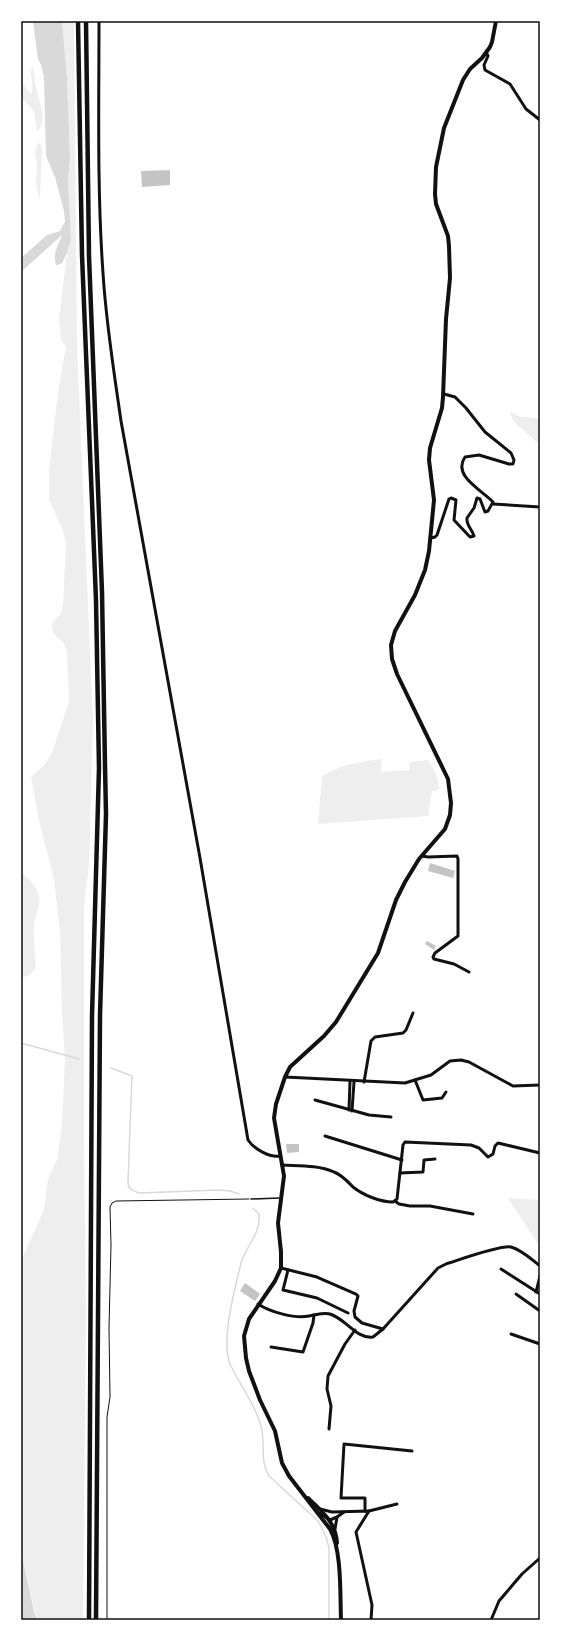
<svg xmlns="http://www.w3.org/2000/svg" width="561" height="1641" viewBox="0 0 561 1641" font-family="Manrope,sans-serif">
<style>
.green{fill:#eee}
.water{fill:#d9d9d9}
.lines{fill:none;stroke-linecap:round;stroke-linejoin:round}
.stream{stroke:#d9d9d9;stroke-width:1.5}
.building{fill:#c4c4c4}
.path{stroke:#111;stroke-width:1}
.service{stroke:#111;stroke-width:1.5}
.minor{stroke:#111;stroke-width:3}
.secondary{stroke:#111;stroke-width:4}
.trunk{stroke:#111;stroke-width:4.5}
.neatline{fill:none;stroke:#111;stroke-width:1.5}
</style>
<rect width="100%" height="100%" fill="#fff"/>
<!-- green -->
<g class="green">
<polygon points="62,21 74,21 77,347 93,722 89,864 84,906 84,1142 86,1318 83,1620 37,1620 21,1551 21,1261 44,1210 48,1179 57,1160 62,1125 65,1059 62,1012 60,933 54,879 39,821 31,777 45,764 52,753 69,702 67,653 64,643 54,634 52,628 52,623 61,614 63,605 66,543 62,528 49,500 49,470 58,392 66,347 61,339 59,319 67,253 71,240 68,178 70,158 67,77"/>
<path d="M32,66C35,75 35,84 37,92C40,103 48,121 37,132L34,111L21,97V82L31,94C35,86 29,75 32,66Z"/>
<polygon points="39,142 42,147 40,197 39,198 36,182 37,165 35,151"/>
<polygon points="510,411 518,416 540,419 540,445 513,421"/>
<path d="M382,759L381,772L409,770L410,762L428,760C435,770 439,779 439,790L432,791L428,816L318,824L322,776C342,764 358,762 382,759Z"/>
<path d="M21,871C27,878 37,886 39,896C41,905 35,915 34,924C33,938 35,954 36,968C32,974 28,977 21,977Z"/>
<polygon points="508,1198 540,1200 540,1247"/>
</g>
<!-- water -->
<g class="water">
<path d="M33,21H62L67,77L70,158L68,178L71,240L67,253L62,263L58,265H56C52,253 59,245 62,235L21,272V258L47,235L60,231L65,222L64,211L55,177L46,156L44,77L41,65L38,59Z"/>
<polygon points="21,1551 34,1611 37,1620 21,1620"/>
</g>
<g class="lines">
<!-- stream -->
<g class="stream">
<polyline points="21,1043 79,1059"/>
<path d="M111,1068L132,1076L128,1182C128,1189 133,1191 139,1193L219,1190L230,1191L239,1194"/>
<path d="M253,1208L259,1214C261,1236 244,1247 240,1267C234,1292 220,1344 231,1366C241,1387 255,1404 261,1426C266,1445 259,1459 269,1476L318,1521L326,1536L329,1548V1620"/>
</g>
</g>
<!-- building -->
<g class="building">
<polygon points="170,170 170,185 142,187 141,171"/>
<polygon points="430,863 455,871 453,878 428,871"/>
<polygon points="427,941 436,946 434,950 425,944"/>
<polygon points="286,1144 299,1144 299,1152 287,1153"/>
<polygon points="245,1283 260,1294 255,1301 240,1291"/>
</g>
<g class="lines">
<!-- path -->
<polyline class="path" points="107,1620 107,1417 110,1397 109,1328 111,1245 110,1207 112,1203 116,1201 249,1199"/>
<!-- service -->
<polyline class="service" points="251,1199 279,1198"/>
<!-- minor -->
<g class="minor">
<path d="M99,21C99,105 97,189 103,273C106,323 114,372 121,421L200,858L248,1140C254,1149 270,1158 280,1156"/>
<polyline points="486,52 488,56 484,65 485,70 510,84 526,109 540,120"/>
<polyline points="493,504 540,507"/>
<path d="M431,538L435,537L437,535L449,499L451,498L456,500L454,520L470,537L474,536C472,529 466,525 467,518L474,508L477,498L480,499L485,512L488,511L493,502C482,490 452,476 465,457L479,455L509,464H513L514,460L511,453L485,432L466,408L455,397L444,394"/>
<polyline points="422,856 428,857 457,856 458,859 458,936 435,953 433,957 434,959 454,964 469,972"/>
<polyline points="285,1077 405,1083 431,1075 450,1061 461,1060 469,1062 513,1086 540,1085"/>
<polyline points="415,1080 423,1100 442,1098 446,1092"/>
<polyline points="364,1082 371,1041 375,1037 403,1033 406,1030 413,1013"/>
<polyline points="315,1100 369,1115 391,1117"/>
<polyline points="349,1110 350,1081"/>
<polyline points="352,1111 354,1082"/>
<polyline points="325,1136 402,1160"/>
<path d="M282,1165C299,1166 318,1165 334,1172C342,1175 347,1181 353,1187C363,1195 380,1202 393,1202L397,1199L403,1145L405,1142L471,1145L479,1148L488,1157L493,1154L495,1146L498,1143L540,1153"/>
<polyline points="400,1173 423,1172 424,1160 435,1159"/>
<polyline points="395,1201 399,1204 410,1206 430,1206 473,1214"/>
<polyline points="281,1268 317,1277 356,1294 358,1296 354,1311 355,1317 362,1323 383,1329"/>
<polyline points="501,1269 540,1294"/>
<polyline points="288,1270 283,1290 317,1298 348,1313"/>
<polyline points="536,1292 540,1276"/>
<polyline points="516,1294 540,1311"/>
<path d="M258,1304C270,1312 295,1319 309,1316C316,1315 324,1312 330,1314C346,1319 356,1339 373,1337L383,1329L438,1268L446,1264C459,1260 500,1245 511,1247C522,1250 531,1259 540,1266"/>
<polyline points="511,1334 540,1344"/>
<polyline points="271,1347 303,1352 313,1323 314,1315"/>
<polyline points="329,1429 331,1406 327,1389 328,1376 345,1344 355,1330"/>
<polyline points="320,1509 332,1512 369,1511 356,1532 372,1605 371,1620"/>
<polyline points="365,1511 365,1498 341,1498 344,1444 412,1451"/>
<polyline points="369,1511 397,1504"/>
<polyline points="319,1513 330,1520 337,1517"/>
<polyline points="335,1529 337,1517 344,1512"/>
<polyline points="491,1620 499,1601 522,1574 540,1558"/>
</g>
<!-- secondary -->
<g class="secondary">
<path d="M308,1498C322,1511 336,1523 337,1543"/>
<path d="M341,1620C340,1594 342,1550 330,1529L289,1476L282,1463L275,1431L260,1400L249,1371L246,1358L244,1336L249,1319L275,1281L281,1268V1252L278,1223L284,1176L274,1118L276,1104L285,1077L290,1067L324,1036L336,1022L378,953L396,900L405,882L419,859L445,829L450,815L451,803L448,779L397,674L392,659L391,645L395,631L415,595L425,570L429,551L434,500L429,460L430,448L442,408L443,397L446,319L450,278L449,246L448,236L436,204L435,194L436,167L444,128L463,80L470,69L482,58L490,47L492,42L496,21"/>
</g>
<!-- trunk -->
<g class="trunk">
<polyline points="78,21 82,255 96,600 99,768 92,1016 89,1620"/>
<polyline points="86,21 89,256 102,592 105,766 106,814 100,1015 96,1620"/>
</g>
</g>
<!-- border -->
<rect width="561" height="1641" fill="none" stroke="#ffffff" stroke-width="44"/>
<rect x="22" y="22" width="517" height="1597" class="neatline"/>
</svg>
